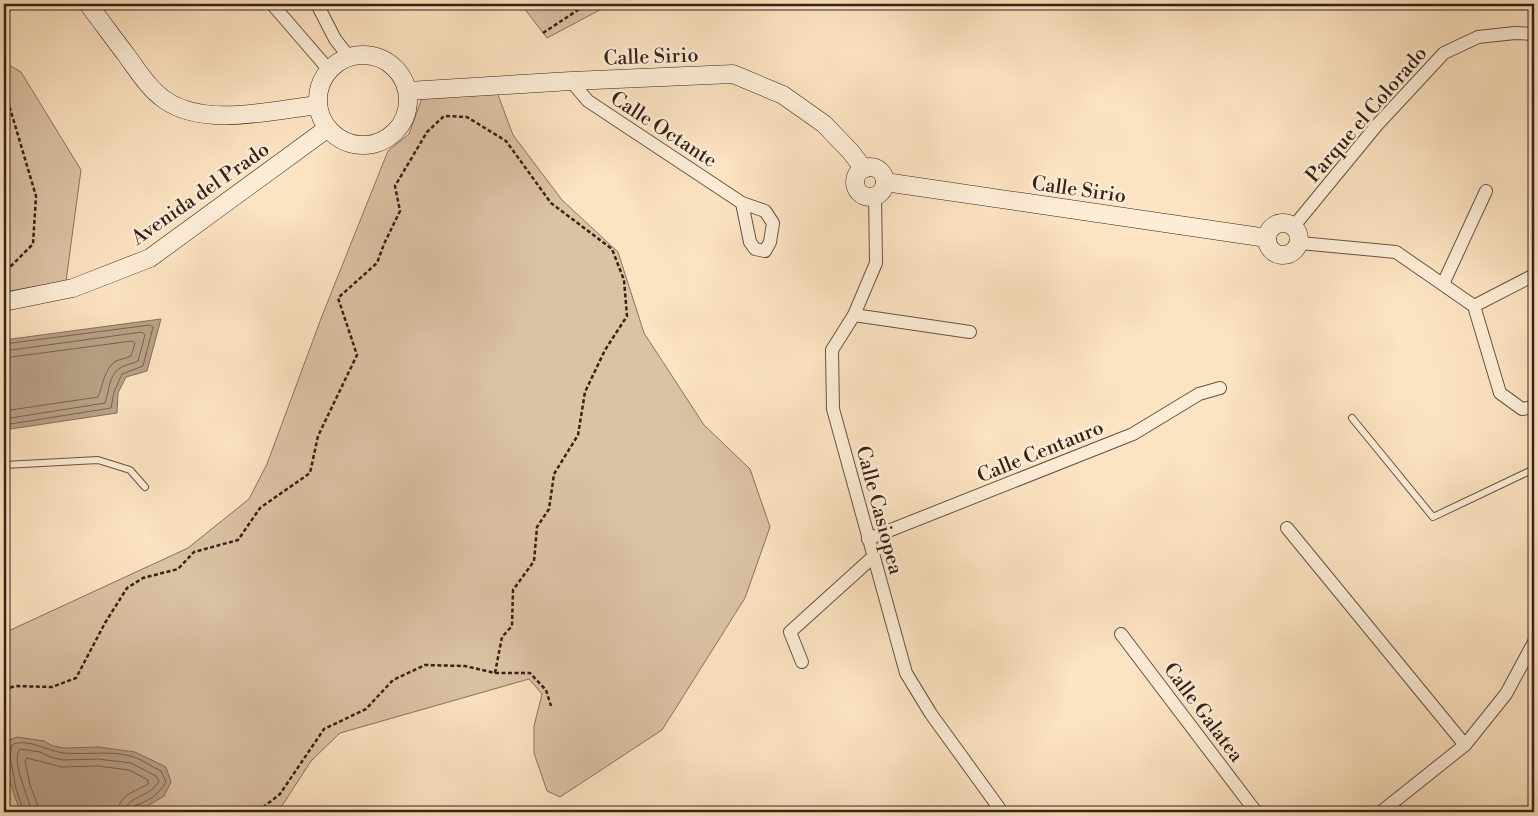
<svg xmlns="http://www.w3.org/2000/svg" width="1538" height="816" viewBox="0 0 1538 816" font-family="'Libre Bodoni',serif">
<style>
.green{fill:#dbc2a4;stroke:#89725e}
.water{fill:#b9a187;stroke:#856e5a}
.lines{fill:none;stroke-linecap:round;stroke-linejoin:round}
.shore{stroke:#78614f;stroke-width:1}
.lane-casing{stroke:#685242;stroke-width:8}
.street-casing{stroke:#685242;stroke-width:14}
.secondary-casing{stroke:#372117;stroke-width:19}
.path{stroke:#372117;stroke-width:2.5;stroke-dasharray:4 2.5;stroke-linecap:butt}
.lane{stroke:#fdedd7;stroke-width:6}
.street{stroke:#fdedd7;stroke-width:12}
.secondary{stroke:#fdedd7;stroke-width:18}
.labels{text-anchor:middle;stroke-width:5;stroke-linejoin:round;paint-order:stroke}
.street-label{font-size:20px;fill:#372117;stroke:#fdedd7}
</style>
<rect width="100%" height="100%" fill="#fce3c1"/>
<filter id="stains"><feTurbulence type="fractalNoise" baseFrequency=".004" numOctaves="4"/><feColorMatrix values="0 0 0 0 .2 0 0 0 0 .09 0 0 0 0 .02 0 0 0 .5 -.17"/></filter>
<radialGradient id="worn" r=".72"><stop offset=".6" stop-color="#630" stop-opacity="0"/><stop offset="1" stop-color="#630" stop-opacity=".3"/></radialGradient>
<!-- green -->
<g class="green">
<polygon points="521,4 611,4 547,38"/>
<polygon points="4,62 21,72 81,170 66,281 4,292"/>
<polygon points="497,92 513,135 562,200 618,252 644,333 704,425 750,469 770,527 745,598 662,730 560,797 547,791 534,753 534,726 542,694 529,679 340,733 311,761 278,812 4,812 4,633 188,548 249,499 267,464 322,316 388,151 409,134 422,98"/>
</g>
<!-- water -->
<g class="water">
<polygon points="161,319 147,371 126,377 118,393 117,413 4,430 4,340"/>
<path d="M17,737L44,741L53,746L65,748L98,747L135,752L166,767L171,782L164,796L144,808L123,812H20C13,789 1,764 9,740Z"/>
</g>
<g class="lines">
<!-- shore -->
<g class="shore">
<polyline points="4,344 150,325 153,327 143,366 122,374 114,392 111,408 4,425"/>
<path d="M4,351L142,332L145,335L138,361C133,364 127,364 122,367C109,372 109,392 105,403L4,419"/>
<path d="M4,358L132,341L135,343L131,356C127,358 121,359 116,361C104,368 103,386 98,397L4,411"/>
<path d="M24,812L16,789L10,756L12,745C26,737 50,752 64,753C86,755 113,750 134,757C143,760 152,767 161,771L166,782C159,795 148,801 134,806L132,812"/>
<path d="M31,812C30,797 10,762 20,749L40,752L50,757L63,760L98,759L131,763L156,776L159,781C150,798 127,795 125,812"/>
<path d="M38,812L37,803L30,785L25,761L27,758L62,767L98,766L129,770L148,780V784C135,792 119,794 118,812"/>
</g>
<!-- lane casing -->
<g class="lane-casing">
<g id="lane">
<polyline points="1352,418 1433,517 1534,469"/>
<polyline points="4,465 98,460 130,470 145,487"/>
</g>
</g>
<!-- street casing -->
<g class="street-casing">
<g id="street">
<polyline points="272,4 329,70"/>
<polyline points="317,4 335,39 349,57"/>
<polyline points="571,81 588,101 742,203 765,211 773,223 770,242 765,251 755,249 750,242 742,203"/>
<polyline points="875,196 876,263 854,315 832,350 833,409 906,673 931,714 1002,812"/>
<polyline points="1294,226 1377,125 1444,53 1478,37 1515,33 1534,34"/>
<polyline points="1300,243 1396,252 1474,306 1500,393 1522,409 1534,407"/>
<polyline points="1443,284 1486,191"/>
<polyline points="1474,306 1534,275"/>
<polyline points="854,315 970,332"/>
<polyline points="1287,528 1465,745"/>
<polyline points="868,539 1133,434 1199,394 1220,388"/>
<polyline points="1121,634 1256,812"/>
<polyline points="802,662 790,632 873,557"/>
<polyline points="1381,812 1465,745 1506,694 1534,642"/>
</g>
</g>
<!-- secondary casing -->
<g class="secondary-casing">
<g id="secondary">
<path d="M88,4C101,21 114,39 127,56C138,71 149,89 165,100C205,128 273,110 318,105"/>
<circle cx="363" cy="100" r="45"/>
<polyline points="408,91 571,81 733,74 783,95 824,124 850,151 864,169"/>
<circle cx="870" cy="182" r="15"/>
<polyline points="885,182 1267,238"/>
<circle cx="1283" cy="239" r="16"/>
<polyline points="4,302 73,288 150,258 328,128"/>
</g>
</g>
<!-- path -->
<g class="path">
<polyline points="543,33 587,4"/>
<polyline points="4,88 36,196 33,244 4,273"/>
<polyline points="495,673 530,673 546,690 551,706"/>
<polyline points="4,690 15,686 52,687 76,678 105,623 127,588 143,578 178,569 194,552 238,540 260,508 310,473 318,436 357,355 338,298 377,263 384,244 400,211 395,186 427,132 444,116 467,117 506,141 551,203 612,249 624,280 627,316 605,350 585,392 578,435 554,474 549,509 537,527 534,561 513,590 512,626 502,637 495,673 465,666 425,665 393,680 366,709 324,729 280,794 257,812"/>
</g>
<!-- lane -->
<use href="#lane" class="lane"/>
<!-- street -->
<use href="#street" class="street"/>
<!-- secondary -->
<use href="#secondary" class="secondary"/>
</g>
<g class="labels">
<!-- street labels -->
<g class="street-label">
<text transform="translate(651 56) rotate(-2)" y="7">Calle Sirio</text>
<text transform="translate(1366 114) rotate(-49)" y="7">Parque el Colorado</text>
<text transform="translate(664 129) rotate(33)" y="7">Calle Octante</text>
<text transform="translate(1079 189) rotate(8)" y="7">Calle Sirio</text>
<text transform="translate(200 193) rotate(-35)" y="7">Avenida del Prado</text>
<text transform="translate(1040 451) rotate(-22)" y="7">Calle Centauro</text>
<text transform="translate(880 510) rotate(75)" y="7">Calle Casiopea</text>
<text transform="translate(1204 712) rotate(53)" y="7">Calle Galatea</text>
</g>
</g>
<!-- margin -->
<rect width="1538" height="816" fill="none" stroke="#fce3c1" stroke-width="20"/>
<rect x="5" y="5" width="1528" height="806" fill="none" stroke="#372117" stroke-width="2.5"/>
<rect x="10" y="10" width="1518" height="796" fill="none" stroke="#372117"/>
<rect width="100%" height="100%" filter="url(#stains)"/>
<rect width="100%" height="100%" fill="url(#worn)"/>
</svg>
